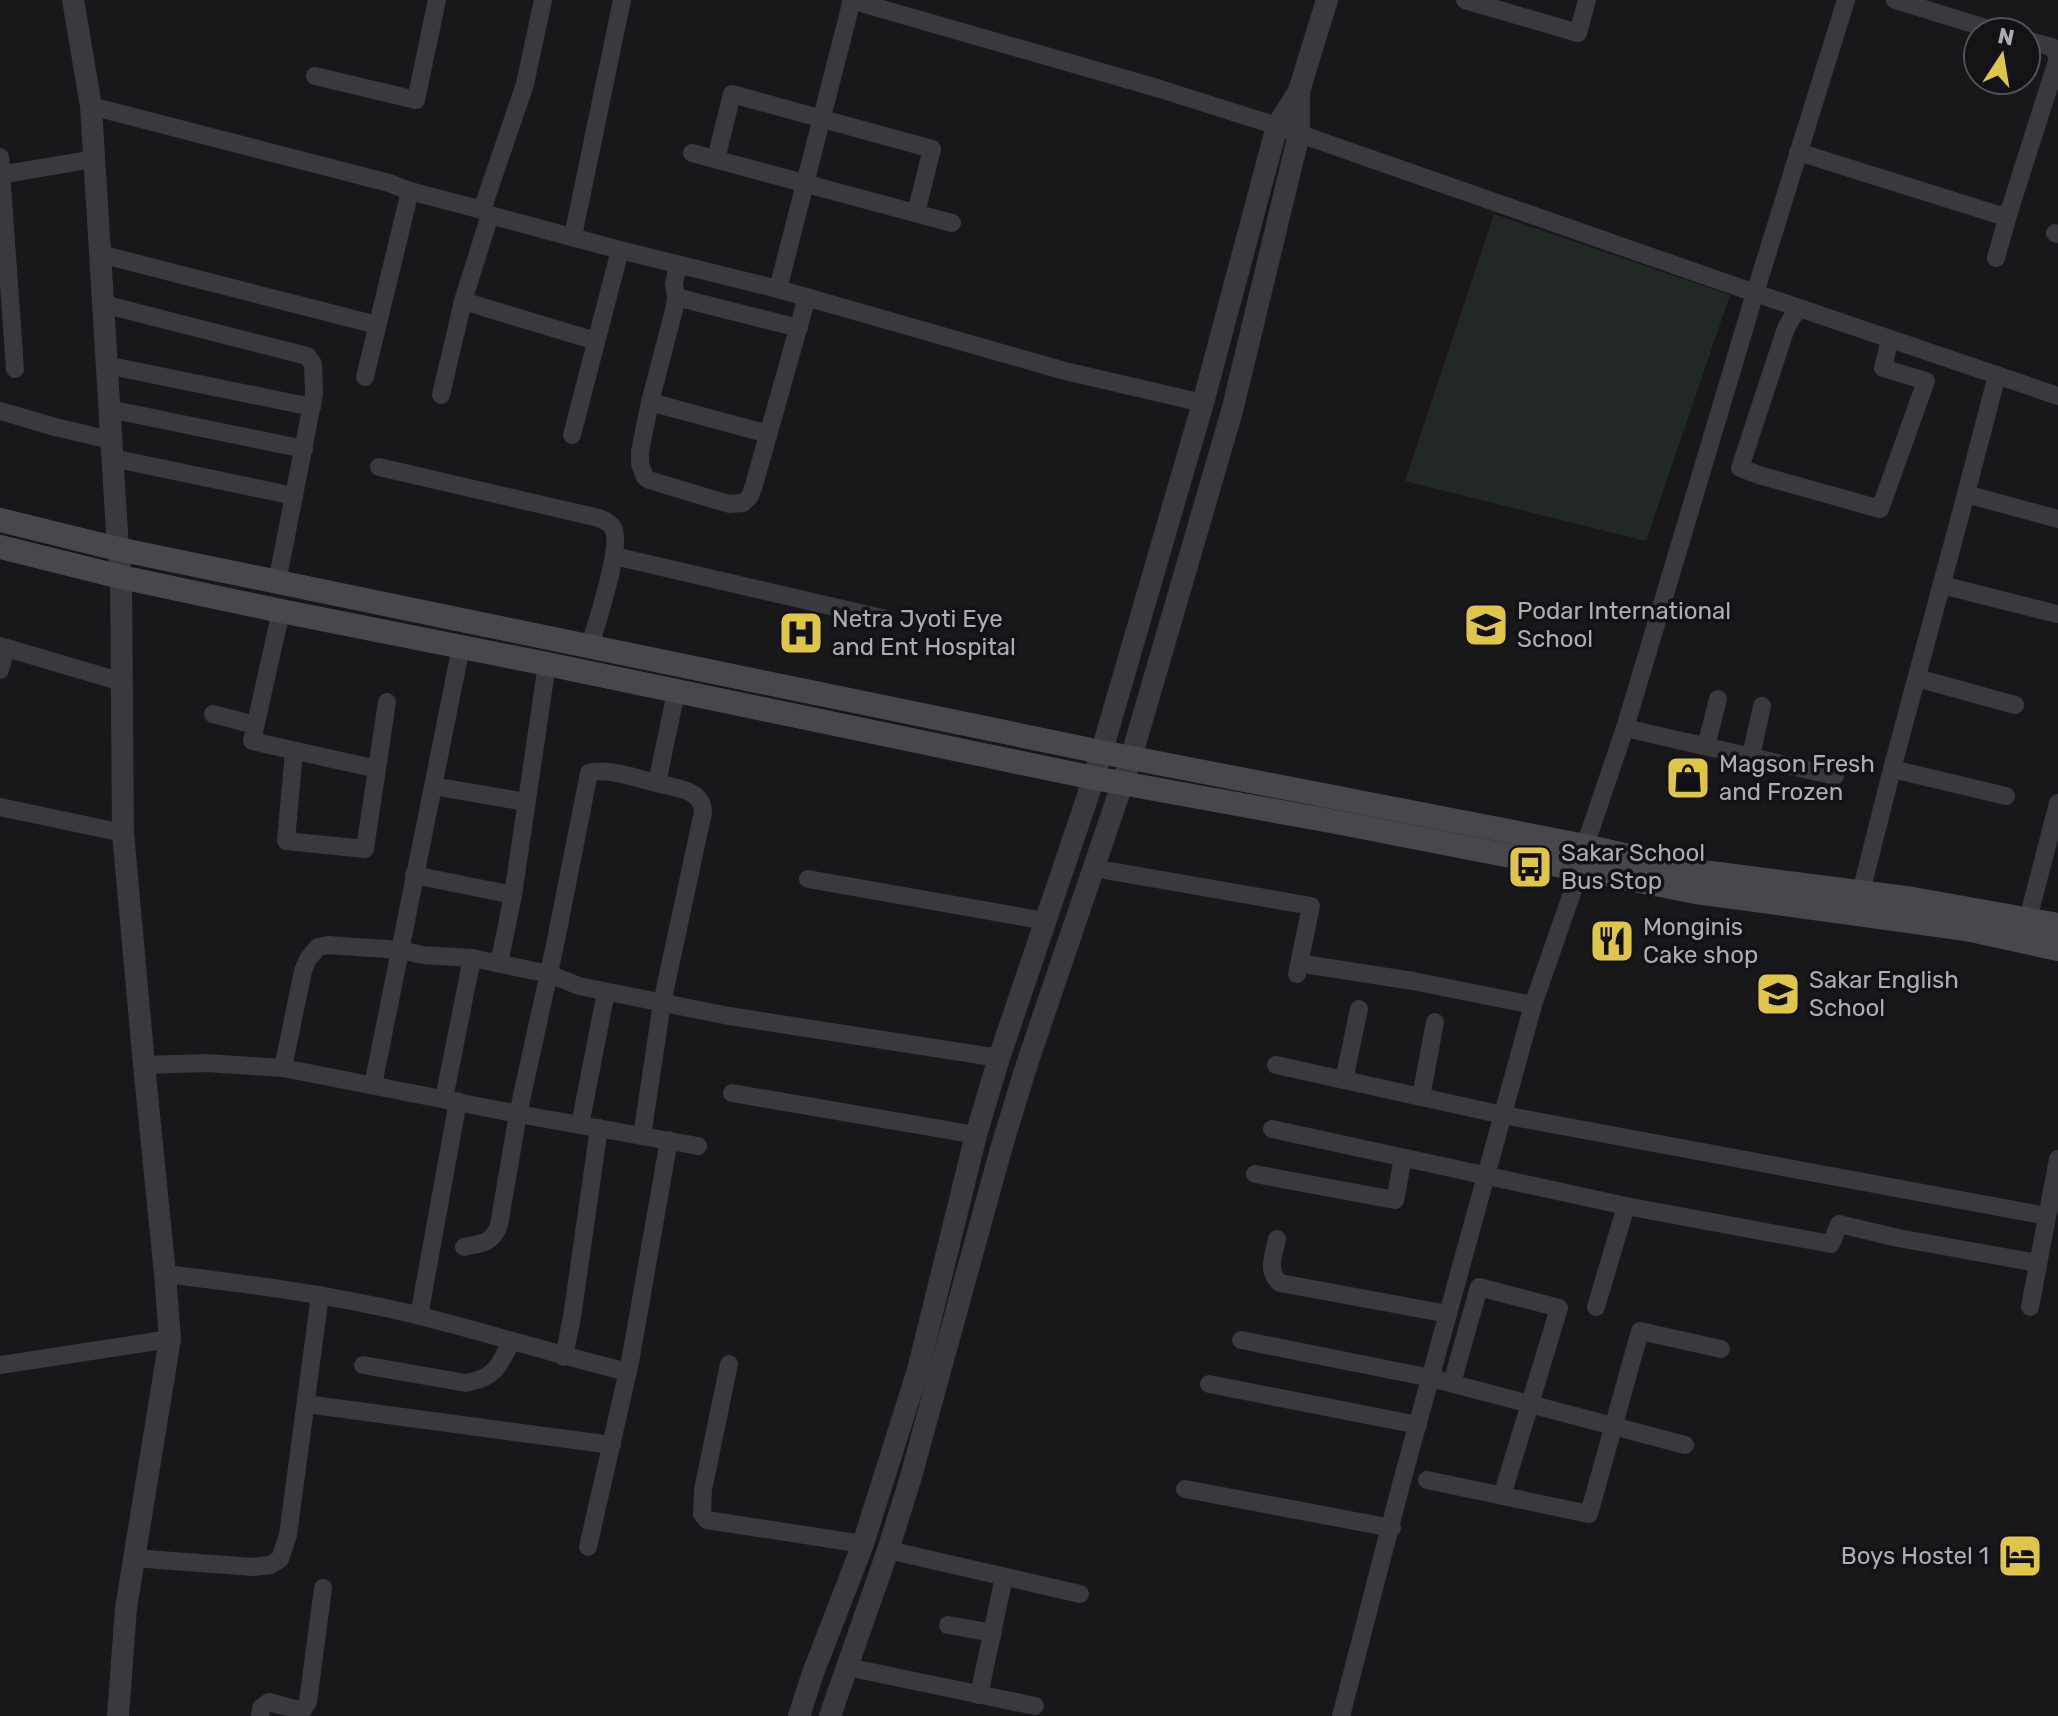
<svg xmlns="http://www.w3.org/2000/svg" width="2058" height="1716" viewBox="0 0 2058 1716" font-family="Rubik,sans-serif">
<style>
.garden{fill:#222924}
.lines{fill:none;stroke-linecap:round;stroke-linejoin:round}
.minor{stroke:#39393e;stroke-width:18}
.tertiary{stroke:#39393e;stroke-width:22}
.secondary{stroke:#47474d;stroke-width:24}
.labels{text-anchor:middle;stroke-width:7;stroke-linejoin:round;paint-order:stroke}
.poi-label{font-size:24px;fill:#abadb7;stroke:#131214;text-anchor:start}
</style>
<rect width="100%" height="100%" fill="#181719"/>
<!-- garden -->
<polygon class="garden" points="1494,214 1730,295 1646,541 1405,481"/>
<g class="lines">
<!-- minor -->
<g class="minor">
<polyline points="851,0 1157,88 1277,126 1755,293 1625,728 1585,846 1580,870 1533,1005 1403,1477 1341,1716"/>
<polyline points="1465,0 1578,33 1587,0"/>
<polyline points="1846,0 1755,293 2058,396"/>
<polyline points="1895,0 1999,32"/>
<polyline points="2026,40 2052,47 2058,57"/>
<polyline points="315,76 416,100 437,0"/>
<polyline points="91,106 389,183 410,191 482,210 490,215 620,250 778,289 1065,371 1203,403"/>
<polyline points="1798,152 1999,215 2009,212 2058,58"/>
<polyline points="692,153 952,223"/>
<polyline points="0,157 15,369"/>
<polyline points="716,159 732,94 932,149 916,213"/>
<polyline points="0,175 94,159"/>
<polyline points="482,210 525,84 543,0"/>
<polyline points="2055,233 2058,234"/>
<polyline points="573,236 622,0"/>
<polyline points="100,254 377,325"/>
<polyline points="1996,258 2009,212"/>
<polyline points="678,264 674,284 676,297 674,310 650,402 640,451 640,464 645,477 649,480 729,504 743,503 750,496 754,485 807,297"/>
<polyline points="778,289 852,0"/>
<polyline points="676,297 799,328"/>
<polyline points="463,301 596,341"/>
<polyline points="103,304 307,356 313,364 314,394 277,582"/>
<polyline points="1798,308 1786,328 1740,468 1759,475 1880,509 1926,381 1883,368 1890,339"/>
<polyline points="106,365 312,407"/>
<polyline points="1997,375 1966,494 2058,519"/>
<polyline points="365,377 410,191"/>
<polyline points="441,395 463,301 490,215"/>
<polyline points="650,402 768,434"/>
<polyline points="109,409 304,449"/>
<polyline points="0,411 55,427 111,440"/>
<polyline points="572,435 620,250"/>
<polyline points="112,458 294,496"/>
<path d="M379,467L586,515C595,517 608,519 613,528C623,546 596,624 590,646"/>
<polyline points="614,556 886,619"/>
<polyline points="1942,585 2057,614"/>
<polyline points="281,611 252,741 377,769"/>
<polyline points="0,646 122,682"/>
<polyline points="0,670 6,648"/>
<polyline points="1917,678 2015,705"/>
<polyline points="213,714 255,725"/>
<polyline points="1625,728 1835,776"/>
<polyline points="1706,746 1718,699"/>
<polyline points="294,752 286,841 365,849 387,702"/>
<polyline points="1751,756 1762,706"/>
<polyline points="1892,769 2006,796"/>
<polyline points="433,786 526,802"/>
<polyline points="0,807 123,833"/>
<polyline points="1093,868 1311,906 1297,974"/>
<polyline points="414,875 513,895"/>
<polyline points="808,879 1045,921"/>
<polyline points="1861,892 1892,769 1966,494"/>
<polyline points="2028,919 2058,803"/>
<polyline points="499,964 513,895 547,664"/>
<polyline points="1310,965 1413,981 1533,1005"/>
<polyline points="144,1065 206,1063 283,1068 518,1114 698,1146"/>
<polyline points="1276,1065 1503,1115 2047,1216"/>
<polyline points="283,1068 303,971 308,959 318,947 328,945 400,950 423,955 472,958 549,974 579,986 729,1016 999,1058"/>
<polyline points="1344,1080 1359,1009"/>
<polyline points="373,1085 461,647"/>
<polyline points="732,1093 976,1135"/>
<polyline points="1421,1097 1435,1022"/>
<polyline points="444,1099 472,958"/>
<polyline points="580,1125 606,992"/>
<polyline points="1272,1129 1626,1206 1831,1244 1839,1224 1898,1238 2038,1263"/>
<path d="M642,1136L662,1003L703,812C703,789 675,788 657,783"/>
<polyline points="1255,1174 1395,1200 1403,1158"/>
<path d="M1277,1239C1274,1255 1266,1271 1280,1283L1448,1314"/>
<path d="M464,1247C482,1243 492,1244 499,1225L518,1114L555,945L589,773C605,767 639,779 657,783L676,692"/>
<path d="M165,1274C248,1284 327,1294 408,1313C482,1331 554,1354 628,1372"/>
<polyline points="1596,1307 1626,1206"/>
<polyline points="2030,1307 2058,1159"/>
<polyline points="419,1316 458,1101"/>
<polyline points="1241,1340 1431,1378 1685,1445"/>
<polyline points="564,1357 572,1317 599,1128"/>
<polyline points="729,1364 703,1490 702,1514 707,1520 863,1544"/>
<polyline points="0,1365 170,1339"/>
<path d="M363,1365L466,1383C495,1378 499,1366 511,1342"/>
<polyline points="1452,1383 1479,1287 1559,1308 1502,1496"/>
<polyline points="1209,1384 1418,1425"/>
<polyline points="306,1404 612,1445"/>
<polyline points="1427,1480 1589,1514 1640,1331 1721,1349"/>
<polyline points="1185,1489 1392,1528"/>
<polyline points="588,1547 630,1362 669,1140"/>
<polyline points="888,1550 1080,1594"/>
<polyline points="133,1558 253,1567 270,1565 280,1559 288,1535 320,1295"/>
<polyline points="948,1625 993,1633"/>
<polyline points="847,1667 1035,1706"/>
<polyline points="979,1695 1004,1577"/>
<polyline points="260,1716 261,1708 269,1702 302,1711 308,1702 323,1588"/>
</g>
<!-- tertiary -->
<g class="tertiary">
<polyline points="73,0 91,106 118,549 121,577 123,833 144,1065 165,1274 170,1339 126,1608 118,1716"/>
<polyline points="799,1716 813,1673 863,1544 918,1370 976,1135 999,1058 1094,778 1203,403 1277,126 1299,91 1327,0"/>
<polyline points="830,1716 888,1550 910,1480 1001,1149 1026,1067 1131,758 1232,411 1299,134 1299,92"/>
</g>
<!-- secondary -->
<g class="secondary">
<polyline points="0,520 118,549 1101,752 1585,846 1695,871 1913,899 2058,925"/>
<polyline points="0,547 121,577 281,611 547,664 1094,778 1336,822 1696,892 1966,929 2058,949"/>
</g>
</g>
<!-- icons -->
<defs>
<g id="school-square" transform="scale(2.3)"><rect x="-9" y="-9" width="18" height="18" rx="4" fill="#dfc649" stroke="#131214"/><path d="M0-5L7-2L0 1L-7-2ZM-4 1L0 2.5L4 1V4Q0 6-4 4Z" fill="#111"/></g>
<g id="hospital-square" transform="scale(2.3)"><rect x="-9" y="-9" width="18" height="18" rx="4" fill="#dfc649" stroke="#131214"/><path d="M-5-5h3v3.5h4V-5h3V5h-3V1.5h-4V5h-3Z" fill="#111"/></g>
<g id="shop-square" transform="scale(2.3)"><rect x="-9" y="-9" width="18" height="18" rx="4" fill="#dfc649" stroke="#131214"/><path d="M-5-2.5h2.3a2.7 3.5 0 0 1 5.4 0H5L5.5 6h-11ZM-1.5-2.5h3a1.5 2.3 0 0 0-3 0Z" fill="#111"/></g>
<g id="bus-square" transform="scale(2.3)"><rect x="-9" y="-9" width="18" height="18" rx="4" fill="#dfc649" stroke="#131214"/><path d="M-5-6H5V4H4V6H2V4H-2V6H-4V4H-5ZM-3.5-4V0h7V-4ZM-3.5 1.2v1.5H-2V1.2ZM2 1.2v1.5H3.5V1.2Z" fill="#111"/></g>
<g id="restaurant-square" transform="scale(2.3)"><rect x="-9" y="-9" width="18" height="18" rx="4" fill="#dfc649" stroke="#131214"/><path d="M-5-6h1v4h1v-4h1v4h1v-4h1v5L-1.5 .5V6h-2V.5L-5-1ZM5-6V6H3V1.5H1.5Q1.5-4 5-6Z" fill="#111"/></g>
<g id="hotel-square" transform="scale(2.3)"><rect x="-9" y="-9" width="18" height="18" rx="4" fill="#dfc649" stroke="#131214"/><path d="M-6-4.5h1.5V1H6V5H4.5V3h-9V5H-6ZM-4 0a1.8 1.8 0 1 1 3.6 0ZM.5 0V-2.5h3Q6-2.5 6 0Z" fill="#111"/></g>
</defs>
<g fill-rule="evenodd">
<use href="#school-square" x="1486" y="625"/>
<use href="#hospital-square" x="801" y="633"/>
<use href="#shop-square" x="1688" y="778"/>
<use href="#bus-square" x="1530" y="867"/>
<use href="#restaurant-square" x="1612" y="941"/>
<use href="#school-square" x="1778" y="994"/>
<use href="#hotel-square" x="2020" y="1556"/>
</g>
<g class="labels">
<!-- poi labels -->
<g class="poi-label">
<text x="1517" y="619">Podar International<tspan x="1517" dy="28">School</tspan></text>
<text x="832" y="627">Netra Jyoti Eye<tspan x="832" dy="28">and Ent Hospital</tspan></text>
<text x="1719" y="772">Magson Fresh<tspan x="1719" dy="28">and Frozen</tspan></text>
<text x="1561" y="861">Sakar School<tspan x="1561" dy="28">Bus Stop</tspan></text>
<text x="1643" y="935">Monginis<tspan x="1643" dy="28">Cake shop</tspan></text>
<text x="1809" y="988">Sakar English<tspan x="1809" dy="28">School</tspan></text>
<text x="1989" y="1564" text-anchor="end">Boys Hostel 1</text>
</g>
</g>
<!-- north arrow -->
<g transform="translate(2002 56) rotate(12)"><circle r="38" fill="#131214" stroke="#505055" stroke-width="2"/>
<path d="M0-6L14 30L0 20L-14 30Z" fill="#dfc649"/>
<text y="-12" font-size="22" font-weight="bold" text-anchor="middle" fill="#abadb7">N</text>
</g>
</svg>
